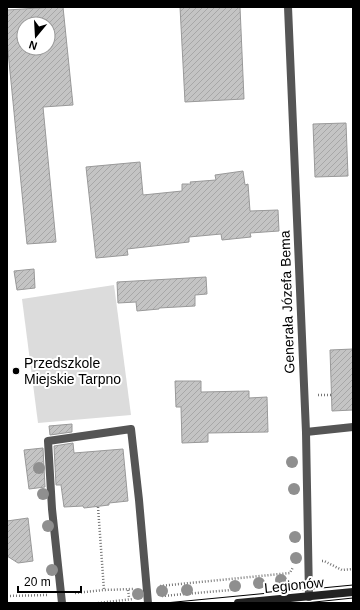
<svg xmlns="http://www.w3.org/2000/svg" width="360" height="610" viewBox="0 0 360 610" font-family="Arial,sans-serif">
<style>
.garden{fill:#dcdcdc}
.building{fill:url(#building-hatch);stroke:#999;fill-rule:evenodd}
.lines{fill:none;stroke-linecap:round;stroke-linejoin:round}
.path{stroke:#777;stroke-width:2.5;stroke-dasharray:1 2;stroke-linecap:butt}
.lane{stroke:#555;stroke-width:8}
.street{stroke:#555;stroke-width:8}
.secondary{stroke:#222;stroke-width:8}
.tram{stroke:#000;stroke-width:1}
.tree{fill:#8f8f8f}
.poi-dot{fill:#000;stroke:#fff;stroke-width:1.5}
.labels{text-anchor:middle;stroke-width:4;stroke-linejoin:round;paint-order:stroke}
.street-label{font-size:14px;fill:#000;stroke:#fff}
.poi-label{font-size:14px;fill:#000;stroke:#fff;text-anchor:start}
</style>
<defs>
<pattern id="building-hatch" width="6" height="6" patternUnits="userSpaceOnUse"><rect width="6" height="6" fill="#c4c4c4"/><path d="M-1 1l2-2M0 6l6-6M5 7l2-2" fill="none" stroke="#a7a7a7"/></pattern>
</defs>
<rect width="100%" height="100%" fill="#fff"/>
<!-- garden -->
<polygon class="garden" points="114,285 131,415 38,423 22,299"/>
<!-- building -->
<g class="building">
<path d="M54,7H63L73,105L43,107L56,242L27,244L7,41V10ZM24,24H48V48H24Z"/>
<polygon points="180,7 240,7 244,99 185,102"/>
<polygon points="346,123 348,176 315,177 313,124"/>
<polygon points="140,162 143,195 182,191 182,184 191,184 190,182 216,180 215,175 243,171 245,185 248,184 250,211 278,210 279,231 250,233 251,237 222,240 221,234 189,237 189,242 127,249 128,255 96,258 86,167"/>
<polygon points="34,269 35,288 17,290 14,271"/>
<polygon points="206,277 207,294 195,295 195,306 159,308 159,309 137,311 136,302 118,303 117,282"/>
<polygon points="353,349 353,410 332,411 330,350"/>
<polygon points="175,381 201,381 201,392 249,391 249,398 267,397 268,432 208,433 208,442 182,443 181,407 176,407"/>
<polygon points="72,424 72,432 50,435 49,426"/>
<polygon points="73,443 74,453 123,449 128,501 109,503 109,505 84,508 83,506 64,507 61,485 56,485 54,446"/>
<polygon points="43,448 45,487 29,489 24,450"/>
<polygon points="28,518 33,561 18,563 7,556 7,521"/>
</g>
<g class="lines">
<!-- path -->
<g class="path">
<polyline points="318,395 331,395"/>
<polyline points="98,507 104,590"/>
<polyline points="322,561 324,561 342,570 353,569"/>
<polyline points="160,586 290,573 293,567"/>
<polyline points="128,590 129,598"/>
<polyline points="75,593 104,590 133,589"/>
<polyline points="7,596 48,595"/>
<polyline points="162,596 231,590"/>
<polyline points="98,603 133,599"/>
</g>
<!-- lane -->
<g class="lane">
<polyline points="306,432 353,427"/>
<polyline points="62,603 52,509 48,441 131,429 139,500 148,603"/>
</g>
<!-- street -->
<polyline class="street" points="288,7 306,432 309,597"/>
<!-- secondary -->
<polyline class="secondary" points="238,603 353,592"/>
<!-- tram -->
<g class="tram">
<polyline points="165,603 353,585"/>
<polyline points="305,603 353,598"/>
</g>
</g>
<!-- trees -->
<g class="tree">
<circle cx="292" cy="462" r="6"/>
<circle cx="39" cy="468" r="6"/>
<circle cx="294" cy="489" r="6"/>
<circle cx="43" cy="494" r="6"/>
<circle cx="48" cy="526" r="6"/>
<circle cx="295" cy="537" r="6"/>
<circle cx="296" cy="558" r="6"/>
<circle cx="52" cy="570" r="6"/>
<circle cx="281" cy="580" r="6"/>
<circle cx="259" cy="583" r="6"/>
<circle cx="235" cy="586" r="6"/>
<circle cx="187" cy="590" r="6"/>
<circle cx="162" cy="591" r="6"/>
<circle cx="138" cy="594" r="6"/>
</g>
<!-- markers -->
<circle class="poi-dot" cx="16" cy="371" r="4"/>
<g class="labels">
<!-- street labels -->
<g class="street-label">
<text transform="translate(287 302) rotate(-92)" y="5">Generała Józefa Bema</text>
<text transform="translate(294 585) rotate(-6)" y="5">Legionów</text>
</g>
<!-- poi labels -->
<g class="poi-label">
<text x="24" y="368">Przedszkole<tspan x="24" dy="16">Miejskie Tarpno</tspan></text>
</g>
</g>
<!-- border -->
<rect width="360" height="610" fill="none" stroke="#000000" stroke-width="16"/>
<!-- north arrow -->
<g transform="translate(36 36) rotate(198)"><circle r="19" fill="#ffffff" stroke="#999999"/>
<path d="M0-3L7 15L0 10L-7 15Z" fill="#000000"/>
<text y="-6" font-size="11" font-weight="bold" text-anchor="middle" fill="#000000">N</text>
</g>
<!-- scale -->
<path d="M18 586v6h63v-6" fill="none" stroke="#000000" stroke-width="2"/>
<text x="24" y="586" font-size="12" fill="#000000" stroke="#ffffff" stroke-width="3" paint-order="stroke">20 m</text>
</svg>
